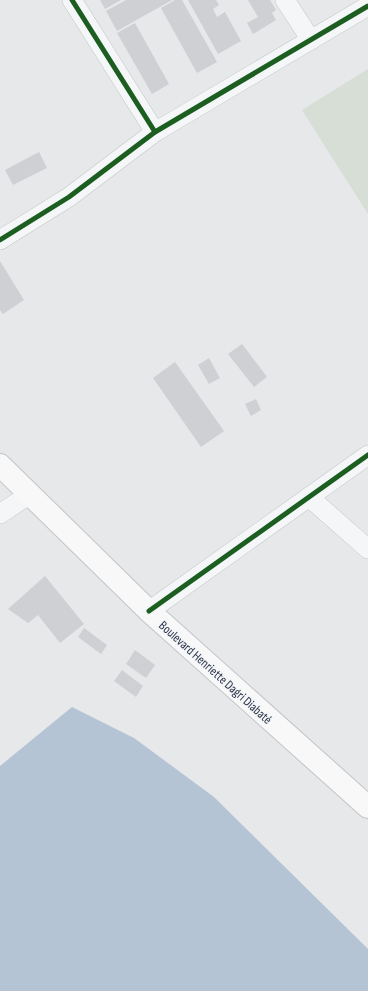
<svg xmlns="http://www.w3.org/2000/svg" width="368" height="991" viewBox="0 0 368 991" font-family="'Sofia Sans Condensed',sans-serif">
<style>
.green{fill:#d6ded6}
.water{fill:#b4c4d5}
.building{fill:#ced0d3}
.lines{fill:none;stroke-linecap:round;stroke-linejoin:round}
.minor-casing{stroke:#c4c6c8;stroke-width:20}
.major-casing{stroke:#c2c5c8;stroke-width:24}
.minor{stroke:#f5f6f7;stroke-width:19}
.major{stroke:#f8f8f8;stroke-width:22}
.cycleway-casing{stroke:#f4f6f9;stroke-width:8}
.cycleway{stroke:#1b5e20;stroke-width:5}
.labels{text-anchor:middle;stroke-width:3.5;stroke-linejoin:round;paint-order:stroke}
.street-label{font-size:13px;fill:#2b3445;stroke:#f4f6f9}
</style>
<rect width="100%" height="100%" fill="#e6e8ea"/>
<!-- green -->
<polygon class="green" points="368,69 368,214 302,110"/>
<!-- water -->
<polygon class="water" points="72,707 134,738 214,797 368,949 368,991 0,991 0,766"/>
<!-- building -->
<g class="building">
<polygon points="100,0 121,0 105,9"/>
<polygon points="126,0 172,0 117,31 106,11"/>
<polygon points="175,0 182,0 217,62 197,73 161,8"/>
<polygon points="188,0 216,0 219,5 213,9 217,17 225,12 241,41 218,54"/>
<polygon points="248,0 270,0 276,10 272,13 276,20 253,34 247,23 258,17"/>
<polygon points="135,23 169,84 152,94 117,33"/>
<polygon points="39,152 47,168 13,185 5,170"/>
<polygon points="0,261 24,300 3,314 0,310"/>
<polygon points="242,344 267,377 254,387 228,354"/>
<polygon points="209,358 220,378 209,384 198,365"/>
<polygon points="175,362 224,431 201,447 153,378"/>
<polygon points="256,399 261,410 251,416 245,404"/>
<polygon points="45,576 84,624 60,643 38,615 28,623 8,609"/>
<polygon points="84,628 107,645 101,654 78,637"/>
<polygon points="135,650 155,665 146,678 126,664"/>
<polygon points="122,670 143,686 136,697 114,681"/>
</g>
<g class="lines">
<!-- minor casing -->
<g class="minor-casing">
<g id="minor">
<polyline points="72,0 155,132"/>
<polyline points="285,0 311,40"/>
<polyline points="0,240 69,197 155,132 368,6"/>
<polyline points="309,497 368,549"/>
<polyline points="0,514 30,494"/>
<polyline points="149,611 368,455"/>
</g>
</g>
<!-- major casing -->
<g class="major-casing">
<polyline id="major" points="0,465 149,611 368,807"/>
</g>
<!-- minor -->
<use href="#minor" class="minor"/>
<!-- major -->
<use href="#major" class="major"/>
<!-- cycleway casing -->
<g class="cycleway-casing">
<g id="cycleway">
<polyline points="72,0 155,132"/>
<polyline points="0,240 69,197 155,132 368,6"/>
<polyline points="149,611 368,455"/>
</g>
</g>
<!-- cycleway -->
<use href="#cycleway" class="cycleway"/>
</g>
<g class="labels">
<!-- street labels -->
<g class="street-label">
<text transform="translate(216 672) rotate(42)" y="5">Boulevard Henriette Dagri Diabaté</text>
</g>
</g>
</svg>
